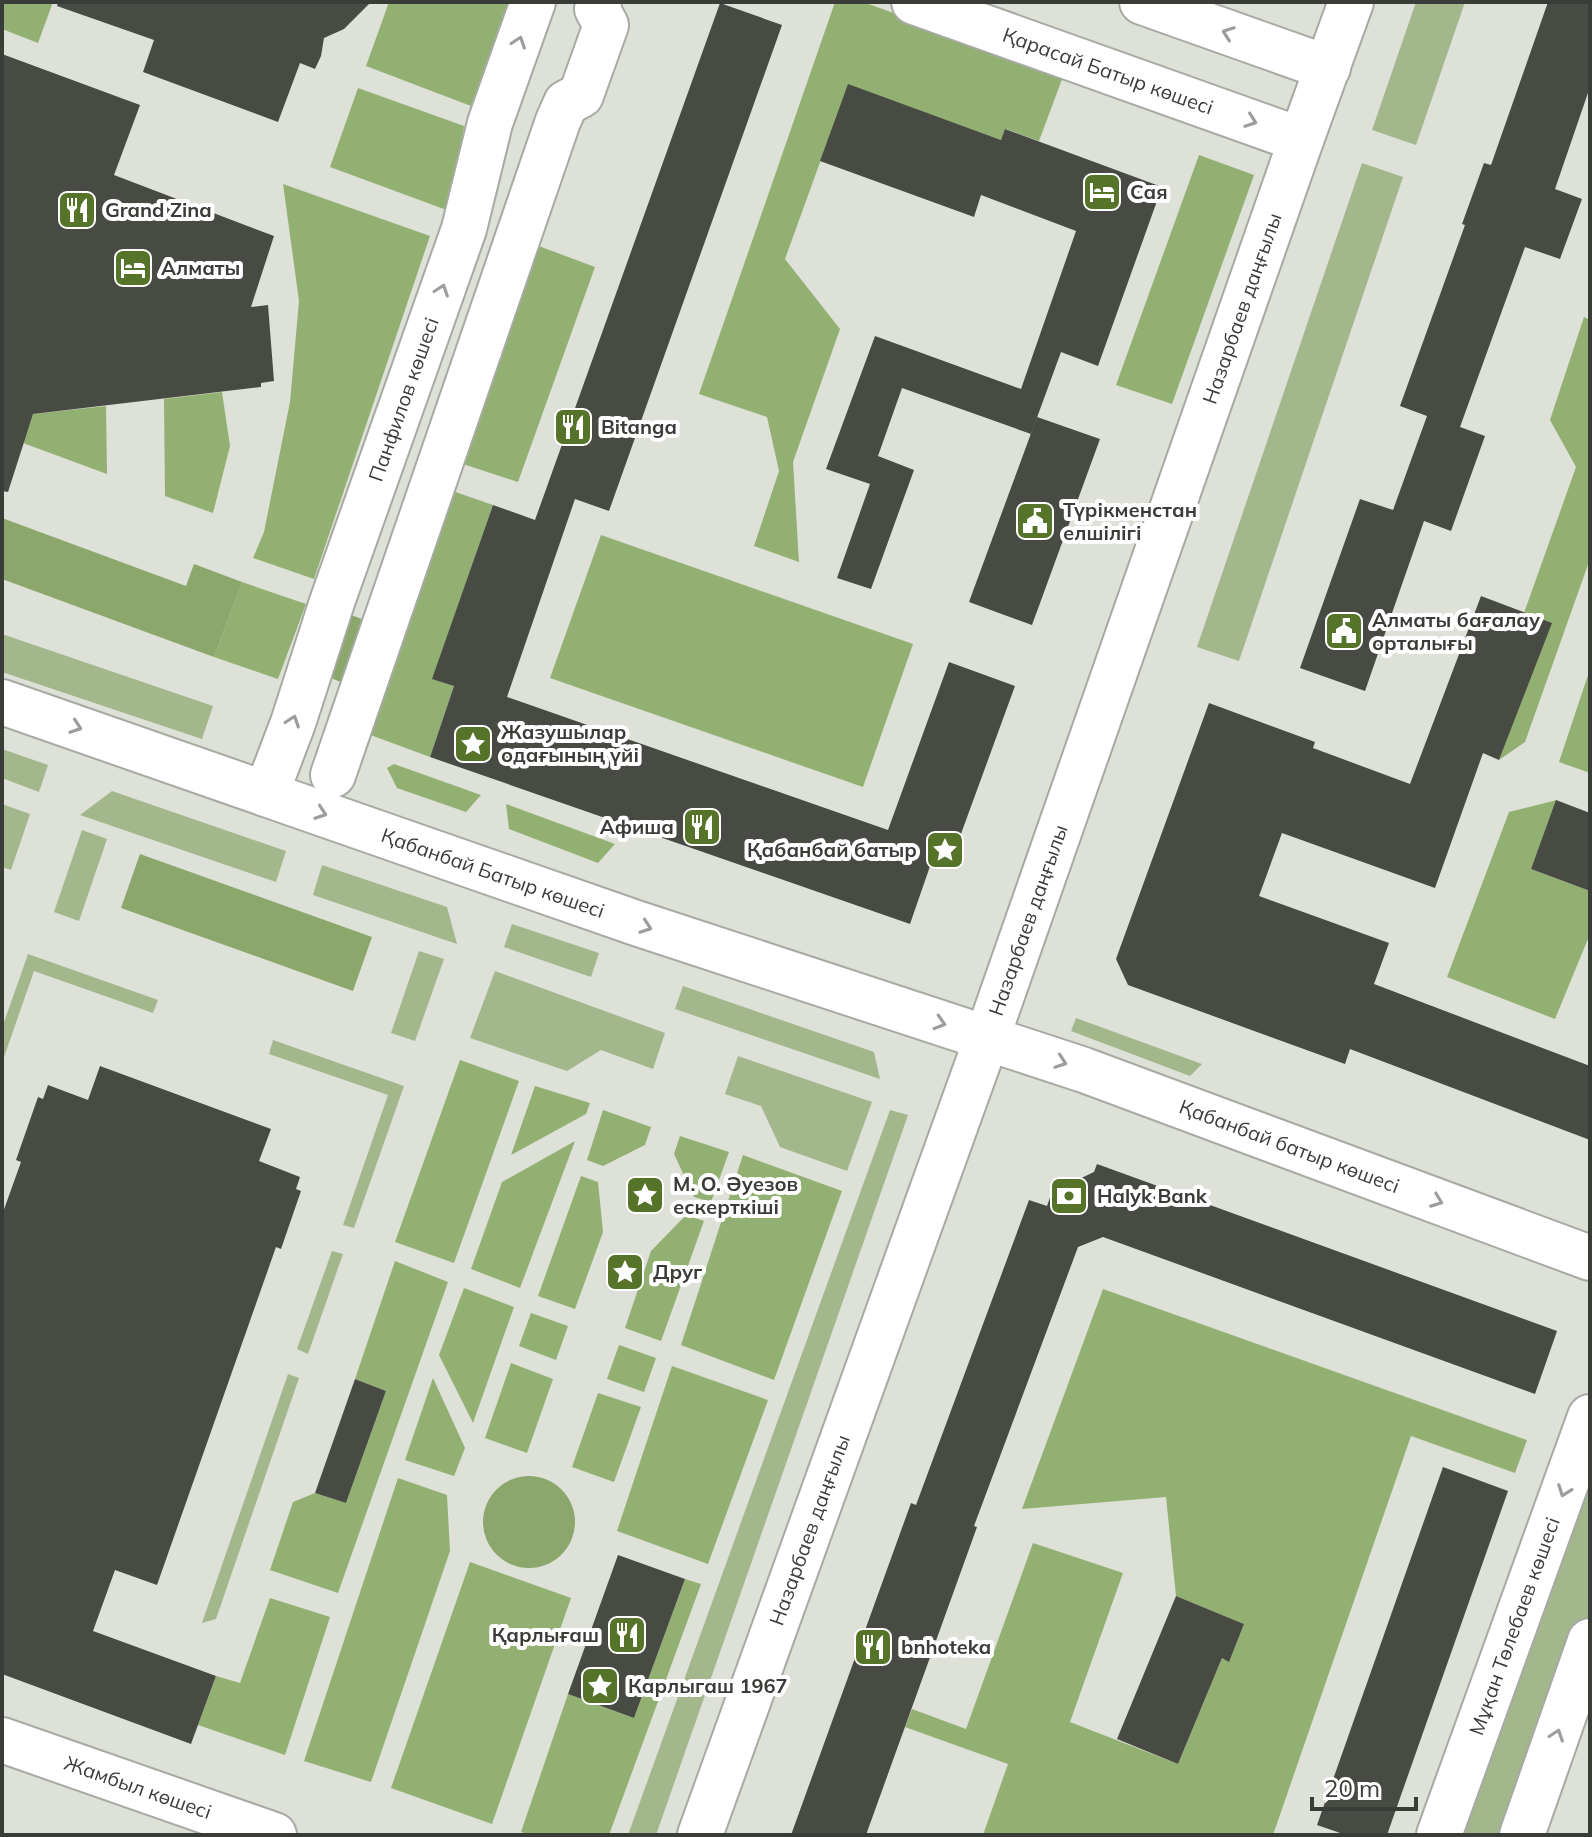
<svg xmlns="http://www.w3.org/2000/svg" width="1592" height="1837" viewBox="0 0 1592 1837" font-family="Mulish,sans-serif">
<style>
.green{fill:#a3b78c}
.forest{fill:#93b073}
.water{fill:#8ba76b}
.building{fill:#484b44}
.lines{fill:none;stroke-linecap:round;stroke-linejoin:round}
.minor-casing{stroke:#a6aaa2;stroke-width:48}
.major-casing{stroke:#a6aaa2;stroke-width:48}
.minor{stroke:#fff;stroke-width:44}
.major{stroke:#fff;stroke-width:44}
.oneway{stroke:#9c9e9c}
.labels{text-anchor:middle;stroke-width:8;stroke-linejoin:round;paint-order:stroke}
.street-label{font-size:20px;fill:#3a3c38;stroke:#fff}
.poi-label{font-size:20px;font-weight:bold;fill:#3a3c38;stroke:#fff;text-anchor:start}
</style>
<rect width="100%" height="100%" fill="#dde1d8"/>
<!-- green -->
<g class="green">
<polygon points="1416,2 1465,2 1416,145 1372,130"/>
<polygon points="1362,163 1403,177 1239,661 1197,647"/>
<polygon points="2,634 213,706 202,739 2,672"/>
<polygon points="2,749 48,765 39,792 2,778"/>
<polygon points="112,791 286,851 276,882 80,815"/>
<polygon points="2,804 30,814 11,870 2,867"/>
<polygon points="82,830 107,839 79,921 54,912"/>
<polygon points="322,865 447,907 457,944 313,895"/>
<polygon points="512,924 599,953 591,977 504,947"/>
<polygon points="419,951 444,959 415,1041 391,1033"/>
<polygon points="28,954 158,1000 153,1013 34,971 2,1063 2,1028"/>
<polygon points="495,971 665,1033 653,1069 601,1050 567,1071 470,1038"/>
<polygon points="683,986 874,1052 880,1079 675,1009"/>
<polygon points="1076,1018 1202,1064 1190,1076 1071,1031"/>
<polygon points="273,1040 404,1086 354,1228 343,1225 388,1095 269,1054"/>
<polygon points="738,1056 872,1102 847,1171 780,1147 761,1106 725,1094"/>
<polygon points="890,1110 908,1115 656,1835 628,1835"/>
<polygon points="332,1251 343,1254 308,1354 297,1349"/>
<polygon points="288,1374 299,1378 216,1619 202,1623"/>
<polygon points="1590,1417 1590,1639 1521,1835 1439,1835"/>
</g>
<!-- forest -->
<g class="forest">
<polygon points="2,2 53,2 38,43 2,29"/>
<polygon points="389,2 508,2 471,106 366,66"/>
<polygon points="835,2 863,2 1064,74 1039,141 1006,129 1001,140 848,85 785,259 840,329 793,462 799,562 754,546 779,471 767,417 699,394"/>
<polygon points="358,88 464,126 452,212 330,167"/>
<polygon points="1199,155 1254,175 1172,404 1116,385"/>
<polygon points="283,184 430,236 314,579 253,558 264,532 290,402 299,301"/>
<polygon points="528,242 595,267 518,482 454,461"/>
<polygon points="1584,317 1590,320 1590,559 1525,742 1499,760 1551,623 1524,613 1576,467 1550,420"/>
<polygon points="222,392 230,446 213,513 165,496 164,399"/>
<polygon points="106,406 107,474 23,443 33,414"/>
<polygon points="444,488 493,505 433,678 454,686 430,757 357,730"/>
<polygon points="601,535 913,644 863,787 550,678"/>
<polygon points="242,582 306,604 278,679 214,657"/>
<polygon points="1590,669 1590,773 1559,762"/>
<polygon points="394,764 481,795 466,812 397,788 387,768"/>
<polygon points="1557,800 1531,869 1590,891 1590,934 1555,1019 1447,977 1509,812"/>
<polygon points="506,804 615,844 598,863 509,829"/>
<polygon points="460,1060 519,1081 454,1263 395,1242"/>
<polygon points="535,1086 590,1103 586,1114 511,1155"/>
<polygon points="603,1110 651,1127 645,1145 603,1166 587,1160"/>
<polygon points="680,1136 729,1152 711,1202 694,1197 674,1154"/>
<polygon points="575,1141 520,1288 471,1269 502,1182"/>
<polygon points="743,1155 842,1191 774,1380 681,1345"/>
<polygon points="581,1176 598,1182 603,1232 575,1309 538,1296"/>
<polygon points="686,1215 704,1221 661,1341 625,1328 651,1251"/>
<polygon points="395,1261 448,1282 338,1593 270,1570 293,1502 315,1493 346,1503 386,1391 355,1379"/>
<polygon points="464,1288 514,1307 473,1423 439,1355"/>
<polygon points="1103,1289 1527,1440 1515,1473 1411,1436 1273,1835 983,1835 1008,1764 905,1727 912,1709 966,1729 1033,1543 1123,1573 1070,1722 1178,1764 1222,1658 1229,1661 1244,1624 1176,1596 1166,1497 1022,1509"/>
<polygon points="531,1313 568,1326 556,1360 519,1346"/>
<polygon points="619,1345 656,1358 644,1392 607,1379"/>
<polygon points="511,1363 553,1379 527,1453 485,1438"/>
<polygon points="672,1366 768,1400 708,1564 617,1531"/>
<polygon points="433,1378 465,1448 454,1476 405,1460"/>
<polygon points="598,1393 641,1407 614,1482 572,1467"/>
<polygon points="398,1478 447,1495 450,1551 371,1782 304,1761"/>
<polygon points="470,1562 571,1598 492,1824 391,1788"/>
<polygon points="685,1579 701,1584 609,1835 530,1835 521,1832 568,1694 634,1718"/>
<polygon points="270,1598 330,1617 285,1755 198,1725 216,1676 240,1683"/>
</g>
<!-- water -->
<g class="water">
<polygon points="2,518 186,586 194,564 242,582 214,657 2,579"/>
<polygon points="346,613 367,621 343,683 324,675"/>
<polygon points="140,854 372,937 353,991 121,908"/>
<circle cx="529" cy="1522" r="46"/>
</g>
<!-- building -->
<g class="building">
<polygon points="58,2 371,2 344,29 324,38 321,56 315,69 300,63 278,122 143,72 154,40 57,6"/>
<polygon points="1548,2 1590,2 1590,87 1555,189 1582,199 1560,259 1525,247 1460,427 1485,436 1451,531 1424,521 1365,691 1300,668 1360,499 1393,510 1427,416 1400,406 1465,225 1462,224 1484,163 1491,165"/>
<polygon points="720,3 782,25 609,511 575,499 507,697 888,830 949,662 1015,686 954,853 937,846 910,924 430,757 454,686 432,679 493,505 535,520"/>
<polygon points="2,54 140,105 114,175 274,236 251,307 268,305 274,381 261,383 261,387 33,414 8,492 2,491"/>
<polygon points="848,84 1001,140 1005,129 1162,187 1098,366 1061,352 1031,434 902,388 878,456 914,470 871,589 837,578 870,484 826,469 875,336 1021,389 1076,231 981,195 974,217 820,161"/>
<polygon points="1037,417 1100,439 1032,625 969,602"/>
<polygon points="1481,596 1552,623 1499,760 1483,753 1435,888 1282,833 1259,896 1389,943 1374,984 1590,1066 1590,1140 1350,1049 1345,1064 1128,985 1116,959 1209,703 1315,742 1313,748 1410,784"/>
<polygon points="1556,800 1590,813 1590,891 1531,869"/>
<polygon points="100,1066 271,1129 259,1161 300,1177 296,1189 301,1191 281,1249 276,1247 157,1585 115,1570 93,1631 216,1676 191,1744 2,1674 2,1215 21,1162 16,1160 38,1097 43,1099 48,1085 88,1100"/>
<polygon points="1097,1164 1557,1331 1535,1394 1103,1237 1078,1247 974,1526 977,1527 866,1835 791,1835 911,1503 916,1505 1029,1200 1047,1206 1052,1192 1094,1172"/>
<polygon points="355,1379 386,1391 346,1503 315,1493"/>
<polygon points="1443,1467 1508,1491 1387,1835 1346,1835 1317,1825"/>
<polygon points="618,1555 685,1579 634,1718 568,1694"/>
<polygon points="1176,1596 1244,1624 1229,1662 1222,1658 1178,1764 1117,1739"/>
</g>
<g class="lines">
<!-- minor casing -->
<g class="minor-casing">
<g id="minor">
<path id="s1" d="M914,2L1301,140"/>
<polyline points="1142,2 1328,68"/>
<path id="s2" d="M2,702L636,923L1084,1070L1590,1258"/>
<polyline points="333,775 558,121 566,103 581,95 606,25 597,9 599,2"/>
<path id="s3" d="M266,794L293,723L332,602L464,229L490,123L533,2"/>
<path id="s4" d="M2,1740L274,1835"/>
<path id="s5" d="M1439,1835L1590,1417"/>
<polyline points="1522,1835 1590,1641"/>
</g>
</g>
<!-- major casing -->
<g class="major-casing">
<g id="major">
<path id="s6" d="M700,1835L987,1038L1301,140L1351,2"/>
</g>
</g>
<!-- minor -->
<use href="#minor" class="minor"/>
<!-- major -->
<use href="#major" class="major"/>
</g>
<!-- one-way arrows -->
<defs><path id="oneway-chevron" d="M-2-3.5L2.5 0L-2 3.5" fill="none" stroke-width="1.6" stroke-linecap="round" stroke-linejoin="round" transform="scale(2)"/></defs>
<g class="oneway">
<use href="#oneway-chevron" transform="translate(1228 33) rotate(-160)"/>
<use href="#oneway-chevron" transform="translate(519 42) rotate(-71)"/>
<use href="#oneway-chevron" transform="translate(1251 121) rotate(20)"/>
<use href="#oneway-chevron" transform="translate(442 290) rotate(-71)"/>
<use href="#oneway-chevron" transform="translate(293 721) rotate(-71)"/>
<use href="#oneway-chevron" transform="translate(76 727) rotate(19)"/>
<use href="#oneway-chevron" transform="translate(321 813) rotate(19)"/>
<use href="#oneway-chevron" transform="translate(646 927) rotate(19)"/>
<use href="#oneway-chevron" transform="translate(940 1023) rotate(17)"/>
<use href="#oneway-chevron" transform="translate(1061 1062) rotate(19)"/>
<use href="#oneway-chevron" transform="translate(1437 1201) rotate(21)"/>
<use href="#oneway-chevron" transform="translate(1564 1491) rotate(110)"/>
<use href="#oneway-chevron" transform="translate(1557 1735) rotate(-71)"/>
</g>
<!-- icons -->
<defs>
<g id="hotel-square" transform="scale(2)"><rect x="-9" y="-9" width="18" height="18" rx="4" fill="#557429" stroke="#fff"/><path d="M-6-4.5h1.5V1H6V5H4.5V3h-9V5H-6ZM-4 0a1.8 1.8 0 1 1 3.6 0ZM.5 0V-2.5h3Q6-2.5 6 0Z" fill="#fff"/></g>
<g id="restaurant-square" transform="scale(2)"><rect x="-9" y="-9" width="18" height="18" rx="4" fill="#557429" stroke="#fff"/><path d="M-5-6h1v4h1v-4h1v4h1v-4h1v5L-1.5 .5V6h-2V.5L-5-1ZM5-6V6H3V1.5H1.5Q1.5-4 5-6Z" fill="#fff"/></g>
<g id="civic-square" transform="scale(2)"><rect x="-9" y="-9" width="18" height="18" rx="4" fill="#557429" stroke="#fff"/><path d="M-.6-6.5H3V-4.5H.6V-3L4-1V1h2V6H-6V1h2V-1L-.6-3ZM-1.2 2.5V6h2.4V2.5Z" fill="#fff"/></g>
<g id="sight-square" transform="scale(2)"><rect x="-9" y="-9" width="18" height="18" rx="4" fill="#557429" stroke="#fff"/><path d="M0-6L1.8-2.2L6-1.7L2.9 1.2L3.7 5.4L0 3.3L-3.7 5.4L-2.9 1.2L-6-1.7L-1.8-2.2Z" fill="#fff"/></g>
<g id="bank-square" transform="scale(2)"><rect x="-9" y="-9" width="18" height="18" rx="4" fill="#557429" stroke="#fff"/><path d="M-6-4H6V4H-6ZM0-2.3a2.3 2.3 0 1 0 0 4.6a2.3 2.3 0 1 0 0-4.6Z" fill="#fff"/></g>
</defs>
<g fill-rule="evenodd">
<use href="#hotel-square" x="1102" y="192"/>
<use href="#restaurant-square" x="77" y="210"/>
<use href="#hotel-square" x="133" y="268"/>
<use href="#restaurant-square" x="573" y="427"/>
<use href="#civic-square" x="1035" y="521"/>
<use href="#civic-square" x="1344" y="631"/>
<use href="#sight-square" x="473" y="744"/>
<use href="#restaurant-square" x="702" y="827"/>
<use href="#sight-square" x="945" y="850"/>
<use href="#sight-square" x="645" y="1195"/>
<use href="#bank-square" x="1069" y="1196"/>
<use href="#sight-square" x="625" y="1272"/>
<use href="#restaurant-square" x="627" y="1635"/>
<use href="#restaurant-square" x="873" y="1647"/>
<use href="#sight-square" x="600" y="1686"/>
</g>
<g class="labels">
<!-- street labels -->
<g class="street-label">
<text dy="7" stroke="none"><textPath href="#s1" startOffset="206">Қарасай Батыр көшесі</textPath></text>
<text dy="7" stroke="none"><textPath href="#s6" startOffset="1620">Назарбаев даңғылы</textPath></text>
<text dy="7" stroke="none"><textPath href="#s3" startOffset="418">Панфилов көшесі</textPath></text>
<text dy="7" stroke="none"><textPath href="#s2" startOffset="520">Қабанбай Батыр көшесі</textPath></text>
<text dy="7" stroke="none"><textPath href="#s6" startOffset="972">Назарбаев даңғылы</textPath></text>
<text dy="7" stroke="none"><textPath href="#s2" startOffset="1362">Қабанбай батыр көшесі</textPath></text>
<text dy="7" stroke="none"><textPath href="#s6" startOffset="324">Назарбаев даңғылы</textPath></text>
<text dy="7" stroke="none"><textPath href="#s5" startOffset="222">Мұқан Төлебаев көшесі</textPath></text>
<text dy="7" stroke="none"><textPath href="#s4" startOffset="144">Жамбыл көшесі</textPath></text>
</g>
<!-- poi labels -->
<g class="poi-label">
<text x="1130" y="199">Сая</text>
<text x="105" y="217">Grand Zina</text>
<text x="161" y="275">Алматы</text>
<text x="601" y="434">Bitanga</text>
<text x="1063" y="517">Түрікменстан<tspan x="1063" dy="23">елшілігі</tspan></text>
<text x="1372" y="627">Алматы бағалау<tspan x="1372" dy="23">орталығы</tspan></text>
<text x="501" y="739">Жазушылар<tspan x="501" dy="23">одағының үйі</tspan></text>
<text x="674" y="834" text-anchor="end">Афиша</text>
<text x="917" y="857" text-anchor="end">Қабанбай батыр</text>
<text x="673" y="1191">М. О. Әуезов<tspan x="673" dy="23">ескерткіші</tspan></text>
<text x="1097" y="1203">Halyk Bank</text>
<text x="653" y="1279">Друг</text>
<text x="599" y="1642" text-anchor="end">Қарлығаш</text>
<text x="901" y="1654">bnhoteka</text>
<text x="628" y="1693">Карлыгаш 1967</text>
</g>
</g>
<!-- border -->
<rect width="1592" height="1837" fill="none" stroke="#3a3c38" stroke-width="8"/>
<!-- scale -->
<path d="M1312 1797v12h104v-12" fill="none" stroke="#3a3c38" stroke-width="4"/>
<text x="1324" y="1797" font-size="24" fill="#3a3c38" stroke="#ffffff" stroke-width="6" paint-order="stroke">20 m</text>
</svg>
